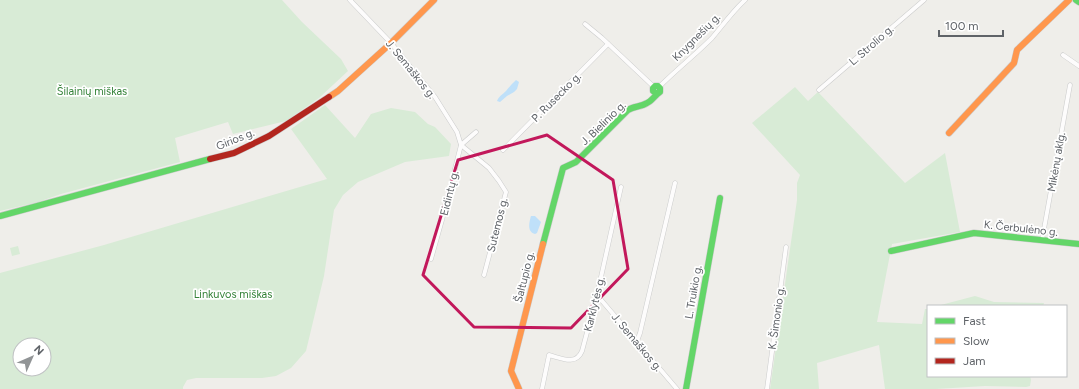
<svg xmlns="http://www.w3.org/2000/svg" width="1079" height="389" viewBox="0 0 1079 389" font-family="Figtree,sans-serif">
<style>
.green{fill:#d8ebd6;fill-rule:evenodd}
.water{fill:#bfe0f9}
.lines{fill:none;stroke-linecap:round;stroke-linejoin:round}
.street-casing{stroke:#cbcccc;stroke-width:5}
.fast-casing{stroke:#cacacb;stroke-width:7}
.slow-casing{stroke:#cacacb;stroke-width:7}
.jam-casing{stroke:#cacacb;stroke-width:7}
.street{stroke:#fdfcfc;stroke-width:4}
.fast{stroke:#63d668;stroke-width:6}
.slow{stroke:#ff974d;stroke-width:6}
.jam{stroke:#b3261e;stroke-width:6}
.marked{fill:none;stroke:#c2185b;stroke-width:3;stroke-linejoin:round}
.labels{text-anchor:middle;stroke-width:3.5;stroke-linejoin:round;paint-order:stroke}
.street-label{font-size:11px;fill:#5f6368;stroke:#fff}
.park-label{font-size:11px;fill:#348238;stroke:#fff}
</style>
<rect width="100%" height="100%" fill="#efeeea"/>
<!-- green -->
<g class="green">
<polygon points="0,0 282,0 302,22 341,59 348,71 319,98 286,121 233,134 228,122 175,138 180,162 61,194 38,202 0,211"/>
<polygon points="795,87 808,101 818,92 905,183 945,153 960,232 892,244 877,322 922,324 925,309 928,309 928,376 1030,376 1031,380 1030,386 1026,387 985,386 936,389 885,389 879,345 817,363 819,389 770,389 797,200 797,183 800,175 752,123"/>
<path d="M325,105L355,138L371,114L391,108L415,112L428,124L435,127L451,144L449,156L405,162L358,182L343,195L334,210L324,276L306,351L291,368L276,376L262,378H196L187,380L183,387V389H0V273L104,245L327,179L291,129ZM20,345H44V369H20Z"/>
<polygon points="18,246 20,254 12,256 10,248"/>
<polygon points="975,296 994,302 1044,303 1043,306 937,306"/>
</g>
<!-- water -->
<g class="water">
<path d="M516,80L519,82L517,89L514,92L507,96L500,102L497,101C499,96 503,94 506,91C509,87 512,84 516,80Z"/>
<path d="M531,216H535L541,222L537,233L535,234C527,232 529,223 531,216Z"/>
</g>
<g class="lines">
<!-- street casing -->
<g class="street-casing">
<g id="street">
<polyline points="350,0 391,43 426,86 435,97 457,132 461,145 489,168 499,181 506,192 484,275"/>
<polyline points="585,24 602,38 654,87"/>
<polyline points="1063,55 1079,66"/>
<path d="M659,87C676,70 695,55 712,38C723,25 733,11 745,0"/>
<polyline points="819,90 924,0"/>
<polyline points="503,150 608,44"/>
<polyline points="1042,240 1070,85"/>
<polyline points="431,259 442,220 461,145 476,132"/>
<polyline points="597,295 677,389"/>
<polyline points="637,341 640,333 675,183"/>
<path d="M542,389L549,355C561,358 576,366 582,351L597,295L621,187"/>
<polyline points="767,389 786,247"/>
</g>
</g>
<!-- fast casing -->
<g class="fast-casing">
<g id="fast">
<polyline points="1076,0 1079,2"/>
<polyline points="0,216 210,159"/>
<path d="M543,244L563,168L576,162L628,110C634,106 641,107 647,103C652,101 655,95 660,92V88L658,86H655L653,88V91L656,93"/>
<polyline points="891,251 974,233 1079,244"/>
<polyline points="686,389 720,198"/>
</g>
</g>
<!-- slow casing -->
<g class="slow-casing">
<g id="slow">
<polyline points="329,97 338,91 391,43 434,0"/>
<polyline points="949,133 1014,63 1017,50 1069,0"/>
<polyline points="519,389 511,371 543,244"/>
</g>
</g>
<!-- jam casing -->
<g class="jam-casing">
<polyline id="jam" points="210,159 234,153 269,136 329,97"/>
</g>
<!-- street -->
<use href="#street" class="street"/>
<!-- fast -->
<use href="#fast" class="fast"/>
<!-- slow -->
<use href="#slow" class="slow"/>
<!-- jam -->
<use href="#jam" class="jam"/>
</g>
<!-- marked area -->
<path class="marked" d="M547,135L613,180L628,269L571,328L474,327L423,275L458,160Z"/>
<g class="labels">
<!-- street labels -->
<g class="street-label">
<text transform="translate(696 37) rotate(-45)" y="4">Knygnešių g.</text>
<text transform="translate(871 45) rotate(-41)" y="4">L. Strolio g.</text>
<text transform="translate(411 69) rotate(51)" y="4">J. Semaškos g.</text>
<text transform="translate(556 97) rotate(-45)" y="4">P. Rusecko g.</text>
<text transform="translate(603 123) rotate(-44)" y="4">J. Bielinio g.</text>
<text transform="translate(235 139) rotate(-22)" y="4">Girios g.</text>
<text transform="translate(1056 162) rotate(-80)" y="4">Mikėnų aklg.</text>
<text transform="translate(449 193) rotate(-76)" y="4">Eidintų g.</text>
<text transform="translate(497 225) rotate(-76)" y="4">Sutemos g.</text>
<text transform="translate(1021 228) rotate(6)" y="4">K. Čerbulėno g.</text>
<text transform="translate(524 277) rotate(-76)" y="4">Šaltupio g.</text>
<text transform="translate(693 292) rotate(-80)" y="4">L. Truikio g.</text>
<text transform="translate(594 304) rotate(-76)" y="4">Karklytės g.</text>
<text transform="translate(776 318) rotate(-82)" y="4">K. Šimonio g.</text>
<text transform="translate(637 342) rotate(50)" y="4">J. Semaškos g.</text>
</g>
<!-- park labels -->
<g class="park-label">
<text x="92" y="95">Šilainių miškas</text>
<text x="233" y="298">Linkuvos miškas</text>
</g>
</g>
<!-- legend -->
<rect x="927" y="305" width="140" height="72" fill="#ffffff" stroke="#bfc1c3"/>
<rect x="935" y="318" width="20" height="6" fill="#63d668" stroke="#bfc1c3"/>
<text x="963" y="325" font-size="12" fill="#5f6368">Fast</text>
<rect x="935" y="338" width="20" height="6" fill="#ff974d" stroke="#bfc1c3"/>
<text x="963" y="345" font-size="12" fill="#5f6368">Slow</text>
<rect x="935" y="358" width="20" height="6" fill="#b3261e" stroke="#bfc1c3"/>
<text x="963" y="365" font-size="12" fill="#5f6368">Jam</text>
<!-- north arrow -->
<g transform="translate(32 357) rotate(45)"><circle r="19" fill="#ffffff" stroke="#bfc1c3"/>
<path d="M0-3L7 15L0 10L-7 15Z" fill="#919496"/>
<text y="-6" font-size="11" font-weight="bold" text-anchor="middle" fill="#5f6368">N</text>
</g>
<!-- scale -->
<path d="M939 30v6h64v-6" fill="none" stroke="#5f6368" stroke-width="2"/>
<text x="945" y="30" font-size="12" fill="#5f6368" stroke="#ffffff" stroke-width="3" paint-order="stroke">100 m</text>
</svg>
